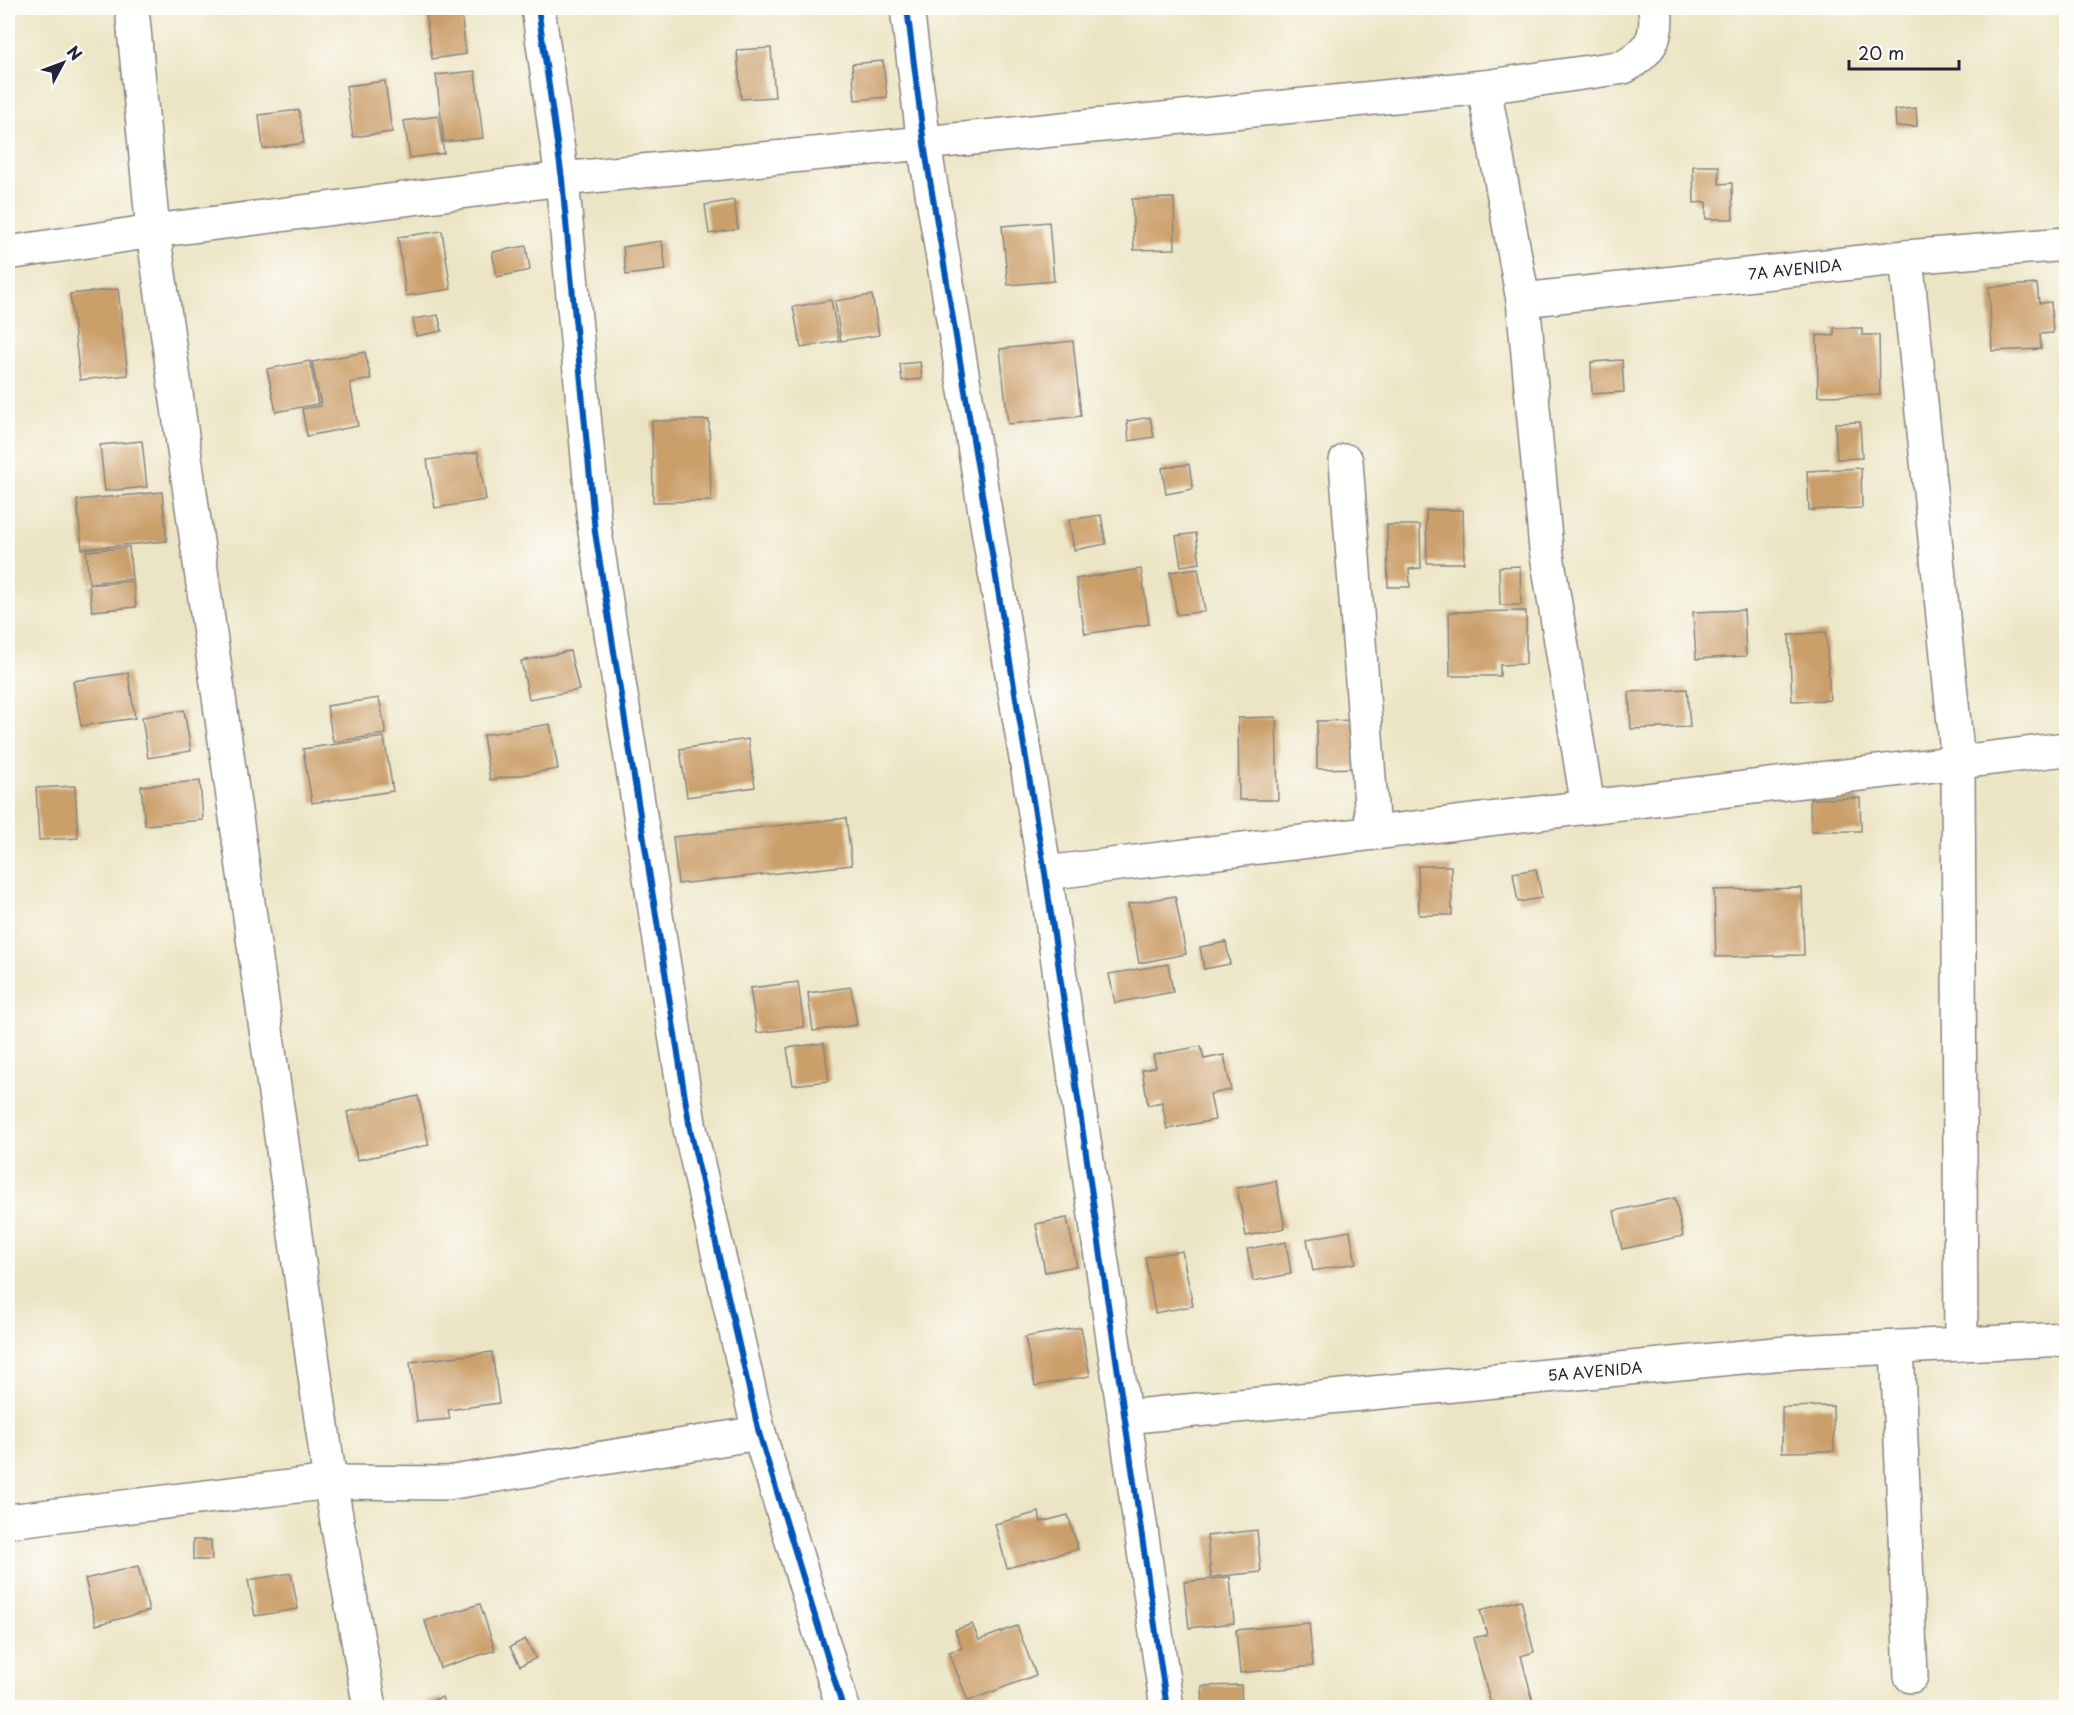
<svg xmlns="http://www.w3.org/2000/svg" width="2074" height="1715" viewBox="0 0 2074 1715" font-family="'Playpen Sans',sans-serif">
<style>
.building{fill:#cb9f6a}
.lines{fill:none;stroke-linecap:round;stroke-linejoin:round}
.street-casing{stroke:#878480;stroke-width:36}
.street{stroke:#fff;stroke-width:33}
.cycleway-casing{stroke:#fdfcf7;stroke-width:10}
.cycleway{stroke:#0057b8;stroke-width:6}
.labels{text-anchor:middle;stroke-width:5;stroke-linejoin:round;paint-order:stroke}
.street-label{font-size:15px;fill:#22223b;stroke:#fdfcf7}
</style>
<rect width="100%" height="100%" fill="#fdfcf7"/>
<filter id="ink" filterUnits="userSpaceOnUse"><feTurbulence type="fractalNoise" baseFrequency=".0167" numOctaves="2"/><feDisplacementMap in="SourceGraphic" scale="12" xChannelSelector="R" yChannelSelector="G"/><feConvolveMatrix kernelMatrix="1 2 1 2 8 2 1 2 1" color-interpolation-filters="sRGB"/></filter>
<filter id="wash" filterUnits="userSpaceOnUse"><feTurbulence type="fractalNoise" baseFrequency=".008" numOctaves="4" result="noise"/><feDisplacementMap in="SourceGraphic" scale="24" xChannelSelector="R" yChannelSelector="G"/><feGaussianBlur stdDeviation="1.35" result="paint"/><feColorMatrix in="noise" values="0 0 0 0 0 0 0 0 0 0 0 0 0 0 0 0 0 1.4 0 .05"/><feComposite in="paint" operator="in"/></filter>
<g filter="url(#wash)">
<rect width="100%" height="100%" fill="#ece5c5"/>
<g id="blocks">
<!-- building -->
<g class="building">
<polygon points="1458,8 1488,8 1488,9 1459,12"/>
<polygon points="461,11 466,54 432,59 426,15"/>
<polygon points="771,48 775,97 741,99 737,50"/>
<polygon points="883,61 887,97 855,100 852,64"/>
<polygon points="475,71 483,138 444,142 436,75"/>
<polygon points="385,81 392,132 353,137 346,86"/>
<polygon points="1916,108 1917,126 1896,127 1895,110"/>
<polygon points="299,110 304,143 263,149 259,115"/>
<polygon points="438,116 444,153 410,158 404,121"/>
<polygon points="1693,166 1719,166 1719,184 1732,183 1733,219 1706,219 1706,202 1694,203"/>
<polygon points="1174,198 1175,249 1134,250 1132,199"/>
<polygon points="734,200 738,229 709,234 705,205"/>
<polygon points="1049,222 1054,281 1008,285 1002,226"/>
<polygon points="442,231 451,289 406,296 398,237"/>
<polygon points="662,241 666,270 626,275 623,247"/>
<polygon points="526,246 530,270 497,277 492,252"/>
<polygon points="2037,284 2039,303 2051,302 2053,333 2040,334 2041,349 1992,351 1989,287"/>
<polygon points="118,289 128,375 80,380 70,294"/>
<polygon points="872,295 879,335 841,341 835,301"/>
<polygon points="831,300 839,341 801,348 793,307"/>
<polygon points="438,315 442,331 416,336 413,319"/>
<polygon points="1834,328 1862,328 1862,335 1879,335 1880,395 1818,396 1817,335 1834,336"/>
<polygon points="1073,341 1081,416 1008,424 1000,349"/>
<polygon points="365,352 371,379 350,383 358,426 307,436 302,409 321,406 312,362"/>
<polygon points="1622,360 1624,392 1592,394 1591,362"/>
<polygon points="310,361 318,404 276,412 267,369"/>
<polygon points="920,362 922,379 902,381 900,364"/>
<polygon points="1150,417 1154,437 1129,441 1127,421"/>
<polygon points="709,420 711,501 653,502 652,421"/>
<polygon points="1860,422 1862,458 1837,459 1835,423"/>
<polygon points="142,441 147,487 105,491 100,445"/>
<polygon points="478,452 486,500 435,508 427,460"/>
<polygon points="1189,464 1193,489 1166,494 1162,468"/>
<polygon points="1861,468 1862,508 1809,510 1807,471"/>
<polygon points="162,492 167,541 82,549 77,500"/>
<polygon points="1426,510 1463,510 1464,563 1427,563"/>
<polygon points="1101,515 1106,544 1074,550 1069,520"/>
<polygon points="1387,525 1420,525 1421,568 1409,569 1410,587 1388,587"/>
<polygon points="1196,533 1200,563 1181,566 1176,536"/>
<polygon points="129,547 132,579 89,583 86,551"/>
<polygon points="1520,566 1521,605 1500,605 1499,567"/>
<polygon points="1198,568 1205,611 1177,615 1170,572"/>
<polygon points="1141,569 1149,624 1085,634 1076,579"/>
<polygon points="133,581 136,607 92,611 89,585"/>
<polygon points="1744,610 1746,656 1696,659 1693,612"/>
<polygon points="1526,611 1526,664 1500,665 1500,676 1450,676 1449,612"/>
<polygon points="1826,632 1830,700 1792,701 1789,635"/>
<polygon points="570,651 579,690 529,699 521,661"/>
<polygon points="128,673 135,718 81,726 73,681"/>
<polygon points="1687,689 1690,727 1631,729 1629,692"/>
<polygon points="379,698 386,734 333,742 327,706"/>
<polygon points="184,710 191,751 148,758 142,717"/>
<polygon points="1276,717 1278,800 1239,800 1238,718"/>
<polygon points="1359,720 1360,768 1317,769 1317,721"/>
<polygon points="550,724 558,769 490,780 483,735"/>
<polygon points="384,737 393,791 312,803 303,749"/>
<polygon points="748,739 755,787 687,797 680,749"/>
<polygon points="200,781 203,820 145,825 141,786"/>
<polygon points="75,786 78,838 39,840 36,788"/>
<polygon points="1860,798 1861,831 1811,831 1810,799"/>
<polygon points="846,818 852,865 678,884 673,837"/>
<polygon points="1418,866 1451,866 1452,915 1419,915"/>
<polygon points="1536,869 1542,898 1518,902 1513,873"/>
<polygon points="1802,888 1804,955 1716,957 1714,890"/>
<polygon points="1175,896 1186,954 1139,963 1128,904"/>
<polygon points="1226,942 1230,964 1204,969 1200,947"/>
<polygon points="1168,964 1173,992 1115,1003 1109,974"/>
<polygon points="798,982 804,1027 757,1033 750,988"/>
<polygon points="851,987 857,1025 813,1031 808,993"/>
<polygon points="824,1043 829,1081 793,1085 787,1048"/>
<polygon points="1201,1046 1204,1059 1224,1055 1231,1090 1210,1094 1215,1120 1167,1129 1162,1102 1148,1105 1142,1070 1156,1067 1153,1055"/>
<polygon points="418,1096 429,1145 357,1160 347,1112"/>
<polygon points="1276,1181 1285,1228 1246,1236 1237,1188"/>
<polygon points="1675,1198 1683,1236 1622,1249 1614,1211"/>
<polygon points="1067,1218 1077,1266 1045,1272 1036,1224"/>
<polygon points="1350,1231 1356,1263 1313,1271 1307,1239"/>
<polygon points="1286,1242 1291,1274 1253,1281 1247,1249"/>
<polygon points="1182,1251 1193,1306 1155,1313 1145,1257"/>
<polygon points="1081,1327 1090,1376 1035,1386 1025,1337"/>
<polygon points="492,1352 499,1403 448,1410 450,1419 417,1422 410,1362"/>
<polygon points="1833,1406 1834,1451 1782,1452 1782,1407"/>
<polygon points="1039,1512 1041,1522 1068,1515 1078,1549 1007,1568 995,1524"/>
<polygon points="1257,1530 1261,1572 1211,1577 1207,1536"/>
<polygon points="193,1540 211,1540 212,1560 193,1560"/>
<polygon points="138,1566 149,1611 96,1625 85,1579"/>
<polygon points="291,1573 298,1609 255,1616 248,1580"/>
<polygon points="1230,1577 1234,1623 1189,1628 1184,1582"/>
<polygon points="1521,1600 1534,1652 1521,1656 1534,1705 1492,1708 1473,1638 1487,1635 1480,1610"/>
<polygon points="480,1604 495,1650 440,1668 425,1621"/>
<polygon points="1309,1623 1313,1666 1240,1673 1236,1630"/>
<polygon points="972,1624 979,1640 1017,1626 1036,1675 968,1701 949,1652 962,1648 955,1630"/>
<polygon points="525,1639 536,1658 520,1666 510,1647"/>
<polygon points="1241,1685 1242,1708 1203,1708 1202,1686"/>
<polygon points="442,1697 445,1708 413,1708 413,1707"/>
</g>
</g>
</g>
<g filter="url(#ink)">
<use href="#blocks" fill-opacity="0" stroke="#878480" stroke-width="1.5"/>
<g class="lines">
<!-- street casing -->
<g class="street-casing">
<g id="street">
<polyline points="132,8 153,231 330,1482 370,1708"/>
<polyline points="538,8 562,179 595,532 690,1129 759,1433 843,1708"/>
<polyline points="907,8 924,144 1045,873 1167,1708"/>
<polyline points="1484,87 1523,300 1546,549 1588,807"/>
<path d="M8,253L153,231L562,179L1484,87L1624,67C1650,52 1659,38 1655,8"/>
<polyline points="1906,257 1958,762 1961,1344"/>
<polyline points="1523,300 1906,257 2066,244"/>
<polyline points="1346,461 1373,833"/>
<polyline points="1045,873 2066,749"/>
<polyline points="1897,1347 1911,1676"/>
<polyline points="1124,1417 1795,1352 2066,1339"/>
<polyline points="8,1521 330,1482 447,1483 759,1433"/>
</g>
</g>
<!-- street -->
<use href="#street" class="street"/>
<!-- cycleway casing -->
<g class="cycleway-casing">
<g id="cycleway">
<polyline points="538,8 562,179 595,532 690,1129 759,1433 843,1708"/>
<polyline points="907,8 924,144 1045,873 1167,1708"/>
</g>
</g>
<!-- cycleway -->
<use href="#cycleway" class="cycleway"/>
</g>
</g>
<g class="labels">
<!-- street labels -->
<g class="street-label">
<text transform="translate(1795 270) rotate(-6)" y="5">7A AVENIDA</text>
<text transform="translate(1595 1372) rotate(-5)" y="5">5A AVENIDA</text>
</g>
</g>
<!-- margin -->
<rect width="2074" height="1715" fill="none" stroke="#fdfcf7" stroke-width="30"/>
<!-- north arrow -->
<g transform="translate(63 63) rotate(49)" stroke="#fdfcf7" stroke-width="4.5" paint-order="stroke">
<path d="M0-4.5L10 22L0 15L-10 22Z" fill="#22223b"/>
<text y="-9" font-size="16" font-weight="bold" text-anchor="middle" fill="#22223b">N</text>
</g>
<!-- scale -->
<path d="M1849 60v9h110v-9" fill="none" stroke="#22223b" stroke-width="3"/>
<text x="1858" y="60" font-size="18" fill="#22223b" stroke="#fdfcf7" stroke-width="4.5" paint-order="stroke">20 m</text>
</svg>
